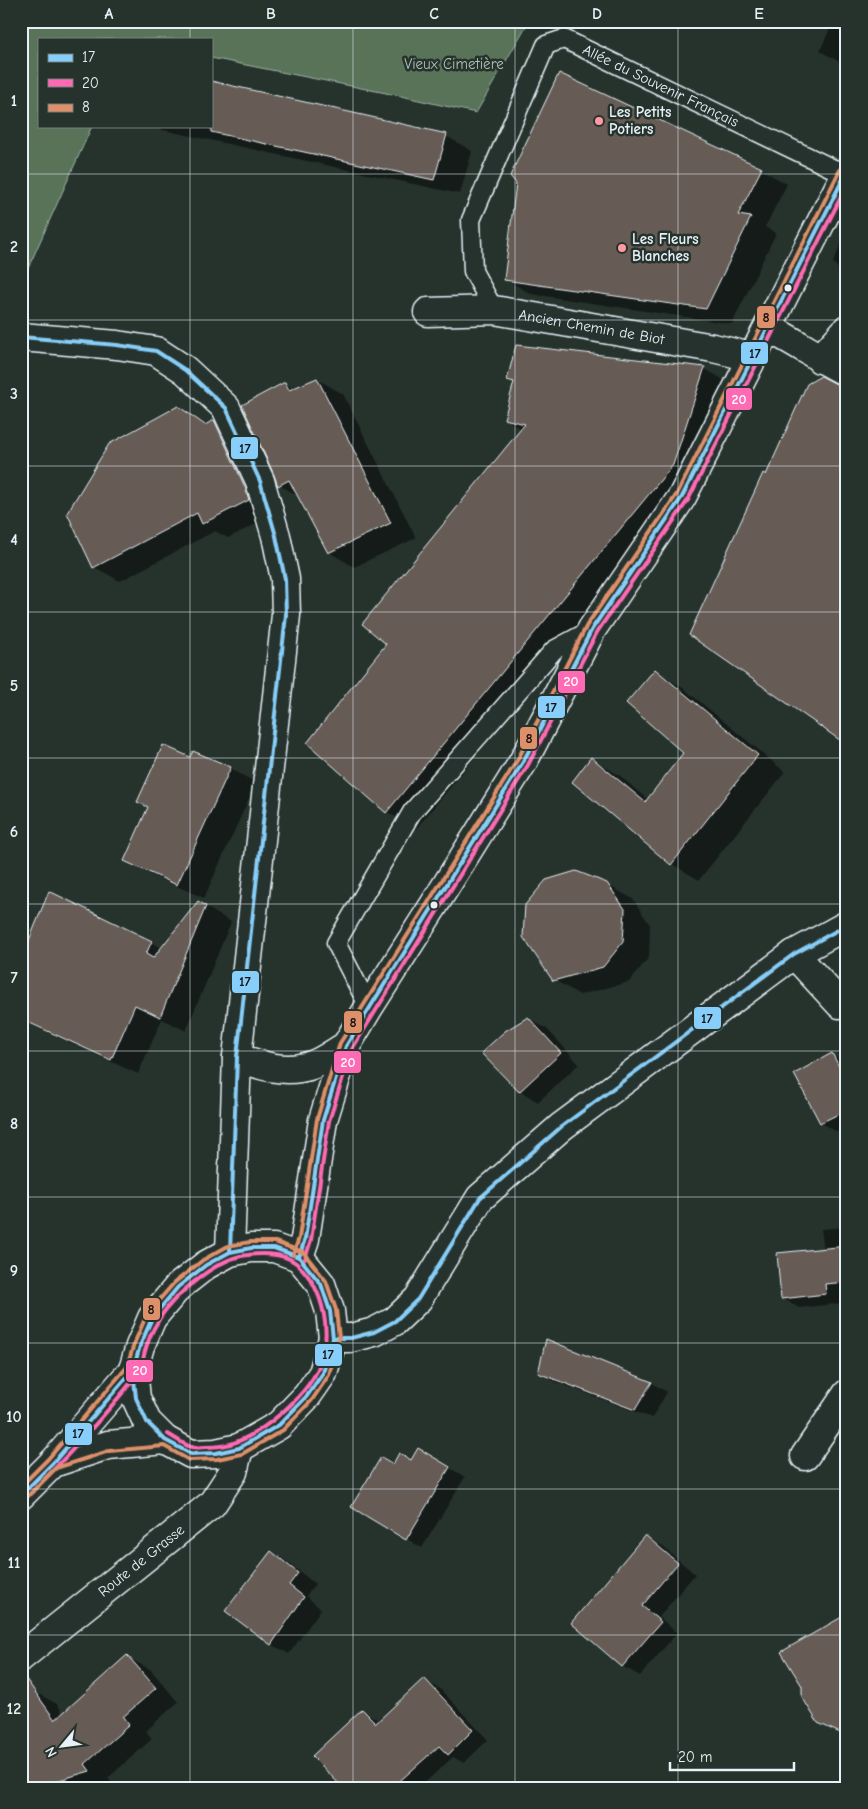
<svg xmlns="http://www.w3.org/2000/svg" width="868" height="1809" viewBox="0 0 868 1809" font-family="'Comic Neue',sans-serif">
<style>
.green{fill:#587359;stroke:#a0b2a8}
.shadow{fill:#0007}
.building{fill:#665b55;stroke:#e8f1f8}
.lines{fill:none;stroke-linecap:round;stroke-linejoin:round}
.lane-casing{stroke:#e8f1f8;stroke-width:21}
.street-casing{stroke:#e8f1f8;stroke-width:31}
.secondary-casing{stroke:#e8f1f8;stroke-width:31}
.lane{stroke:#26332d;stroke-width:18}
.street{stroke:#26332d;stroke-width:28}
.secondary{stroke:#26332d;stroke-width:28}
.bus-1-casing{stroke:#26332d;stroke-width:8}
.bus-2-casing{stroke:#26332d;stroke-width:8}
.bus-3-casing{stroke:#26332d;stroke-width:8}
.bus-1{stroke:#87cefa;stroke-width:4}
.bus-2{stroke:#ff6ab5;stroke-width:4}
.bus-3{stroke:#de906b;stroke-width:4}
.grid{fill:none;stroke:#e8f1f8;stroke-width:1;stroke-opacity:0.55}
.poi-dot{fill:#ff9aa2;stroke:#26332d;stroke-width:2}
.bus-dot{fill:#e8f1f8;stroke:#26332d;stroke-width:2}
.labels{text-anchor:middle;stroke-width:5;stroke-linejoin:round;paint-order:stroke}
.park-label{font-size:15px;fill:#aebfb8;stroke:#26332d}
.street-label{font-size:15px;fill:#e8f1f8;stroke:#26332d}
.poi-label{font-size:15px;font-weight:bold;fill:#e8f1f8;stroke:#26332d;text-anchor:start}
.line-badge{stroke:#26332d;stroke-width:2}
.badge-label{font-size:14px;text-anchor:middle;font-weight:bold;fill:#fff}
.pale-badge-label{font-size:14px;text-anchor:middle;font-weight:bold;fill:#111}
.neatline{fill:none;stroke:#e8f1f8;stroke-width:2}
.grid-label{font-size:16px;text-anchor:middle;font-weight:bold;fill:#e8f1f8}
</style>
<rect width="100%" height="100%" fill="#26332d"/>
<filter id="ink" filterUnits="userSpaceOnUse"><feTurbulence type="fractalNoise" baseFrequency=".02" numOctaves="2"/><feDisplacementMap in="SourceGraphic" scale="10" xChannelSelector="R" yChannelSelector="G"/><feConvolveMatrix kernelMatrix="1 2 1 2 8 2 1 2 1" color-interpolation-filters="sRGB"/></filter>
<g filter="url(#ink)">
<!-- green -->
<polygon class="green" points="21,21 529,21 476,113 401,96 211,58 211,39 39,39 39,126 92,126 21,284"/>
<!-- shadow -->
<g class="shadow">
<polygon points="833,21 847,21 847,66 820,51"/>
<polygon points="560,74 762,170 787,184 765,227 776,233 732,324 531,294 505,279"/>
<polygon points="157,126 211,126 446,136 472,151 460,194 163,130"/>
<polygon points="847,229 847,277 833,263"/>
<polygon points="517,346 705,369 733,385 702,482 416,829 387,812 309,743 388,644 522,429 505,419 515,383 509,380"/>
<polygon points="317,379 343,394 416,538 354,567 329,552 299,496 279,485 284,383 294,389"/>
<polygon points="178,408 207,425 214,421 239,436 274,515 228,538 215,531 120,581 94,567"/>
<polygon points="655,671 682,687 785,772 699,880 672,864 592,759 619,775 648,800 685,753"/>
<polygon points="191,759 230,768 256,783 204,898 151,875 126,860 149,808 138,802"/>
<polygon points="606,884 633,899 650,925 649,957 629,982 580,995 554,980"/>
<polygon points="199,903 231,922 186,1031 162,1019 138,1074 21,1020 21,963 151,942 162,948"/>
<polygon points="528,1018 547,1029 579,1064 538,1102 520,1091"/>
<polygon points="832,1055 847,1063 847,1127 837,1132 821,1123 796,1074"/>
<polygon points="847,1227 847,1293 842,1294 843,1303 799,1308 782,1298 824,1250 821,1229"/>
<polygon points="21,1301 27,1304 21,1317"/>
<polygon points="547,1341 652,1383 667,1392 652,1418 556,1382 540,1373"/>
<polygon points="419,1450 465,1477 422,1548 407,1539 412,1462"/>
<polygon points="646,1537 663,1547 695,1574 659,1617 677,1633 640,1676 622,1666"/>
<polygon points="271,1553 289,1563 315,1584 306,1596 321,1609 289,1654 271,1644"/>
<polygon points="847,1620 847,1737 819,1722"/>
<polygon points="127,1657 151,1670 178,1702 146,1731 152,1739 108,1778 113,1785 102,1788 21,1788 33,1691 57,1704 63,1714"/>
<polygon points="424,1680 440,1689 488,1740 464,1763 453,1757 419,1788 344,1788 362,1710 380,1721"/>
</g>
<!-- building -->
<g class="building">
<polygon points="559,73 762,168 738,215 751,217 706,309 504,280 516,183 510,176"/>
<polygon points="211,81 447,134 434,180 211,132"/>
<polygon points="516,345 705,367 673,465 386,813 307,743 386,644 362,624 525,424 504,419 514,382 507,380"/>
<polygon points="821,376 840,386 847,387 847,745 689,635 763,473 766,475 807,384"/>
<polygon points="317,378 391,523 328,553 289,480 278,486 274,475 242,405 285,382 289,390"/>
<polygon points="178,406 205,425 214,420 245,487 249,500 202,524 197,513 93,568 67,513 109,444"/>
<polygon points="655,669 758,755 671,865 572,782 591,757 645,802 683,753 626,703"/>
<polygon points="163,745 190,757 193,751 231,767 177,885 124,861 148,807 137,802"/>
<polygon points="576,871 607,883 625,909 623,942 603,967 553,981 523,937 525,905 546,880"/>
<polygon points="49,891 152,941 146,954 153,958 198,901 206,906 160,1017 135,1005 111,1060 21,1019 21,960"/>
<polygon points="528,1017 561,1053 519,1092 481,1053 505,1031"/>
<polygon points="832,1053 847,1082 847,1110 820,1123 794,1074"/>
<polygon points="847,1246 847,1282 825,1284 826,1294 781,1299 777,1253"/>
<polygon points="546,1339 652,1382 635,1410 538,1373"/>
<polygon points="418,1448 450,1467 406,1540 351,1507 381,1457 393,1464 399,1453 411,1460"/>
<polygon points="645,1535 678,1563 642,1606 661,1622 622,1667 571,1623"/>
<polygon points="271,1551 298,1573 289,1585 304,1597 271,1645 225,1611"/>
<polygon points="847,1614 847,1736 818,1723 802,1697 802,1686 781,1652"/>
<polygon points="127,1655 156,1688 123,1717 129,1725 85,1764 90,1771 32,1788 21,1788 21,1672 55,1720"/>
<polygon points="424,1678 473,1730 448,1755 439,1746 392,1788 343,1788 312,1756 362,1709 376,1723"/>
</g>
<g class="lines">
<!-- lane casing -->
<g class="lane-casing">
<g id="lane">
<path id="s1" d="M494,310L473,271L471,220L546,45L564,39L844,174"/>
<polyline points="369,1007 336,943 412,812 554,650 591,630"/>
</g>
</g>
<!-- street casing -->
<g class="street-casing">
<g id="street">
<path id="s2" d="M428,312L494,310L713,348L752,357"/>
<path d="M768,328C795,341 819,359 847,372"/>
<polyline points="21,337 117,345 156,351 185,370 226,408 260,481 276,536 285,579 286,615 237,1057 230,1252"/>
<polyline points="820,359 847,329"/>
<polyline points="794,954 840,1004 847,1002"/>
<path d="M237,1057C261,1066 286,1074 312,1065C324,1061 335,1052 346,1046"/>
<polyline points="805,1456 847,1394"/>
<path id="s3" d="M21,1657L212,1504L233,1472L239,1448"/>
</g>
</g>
<!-- secondary casing -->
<g class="secondary-casing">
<g id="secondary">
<polygon points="251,1248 274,1248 299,1257 321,1284 330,1311 333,1338 323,1373 307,1396 279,1425 239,1448 216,1453 191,1454 165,1440 147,1422 136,1398 133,1370 140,1346 152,1318 178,1287 206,1265 230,1252"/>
<polyline points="299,1257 305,1239 323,1120 346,1046 369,1007 434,905 523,762 592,629 682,497 847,171"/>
<polyline points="333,1338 351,1338 374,1332 395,1321 418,1299 480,1198 561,1127 794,954 847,925"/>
<polyline points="53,1463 108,1445 165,1440"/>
<polyline points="21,1495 53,1463 133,1370"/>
</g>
</g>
<!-- lane -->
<use href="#lane" class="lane"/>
<!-- street -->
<use href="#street" class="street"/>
<!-- secondary -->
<use href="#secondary" class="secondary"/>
<!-- bus-1 casing -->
<g class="bus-1-casing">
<g id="bus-1">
<polyline points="21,337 117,345 156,351 185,370 226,408 260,481 276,536 285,579 286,615 237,1057 230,1252"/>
<polygon points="251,1248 274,1248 299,1257 321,1284 330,1311 333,1338 323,1373 307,1396 279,1425 239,1448 216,1453 191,1454 165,1440 147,1422 136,1398 133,1370 140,1346 152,1318 178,1287 206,1265 230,1252"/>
<polyline points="299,1257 305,1239 323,1120 346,1046 523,762 592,629 682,497 847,171"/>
<polyline points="333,1338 351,1338 374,1332 395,1321 418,1299 480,1198 561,1127 794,954 847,925"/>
<polyline points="21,1495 53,1463 133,1370"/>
</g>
</g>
<!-- bus-2 casing -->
<g class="bus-2-casing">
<g id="bus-2">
<polyline points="305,1259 311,1240 329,1121 352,1049 528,765 597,632 688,500 847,185"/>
<path d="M25,1499C64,1460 102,1419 137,1375C142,1369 143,1358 145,1351C148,1341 152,1331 157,1323C170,1298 213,1262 241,1256C257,1253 283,1252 296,1263C325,1288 334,1337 317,1371C304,1397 264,1432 236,1442C227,1446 216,1447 206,1447C202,1447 196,1448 191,1447C183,1444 175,1438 168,1434"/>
</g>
</g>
<!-- bus-3 casing -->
<g class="bus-3-casing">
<g id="bus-3">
<polyline points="293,1255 299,1238 317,1119 340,1043 518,759 587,625 677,494 841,168"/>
<polyline points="21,1486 48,1459 127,1367 134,1344 147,1314 174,1283 203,1260 228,1246 250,1242 275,1242 303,1252 326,1281 336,1310 339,1338 329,1375 312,1400 283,1430 242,1454 217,1459 189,1460 164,1446 109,1451 56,1468 25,1499"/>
</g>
</g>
<!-- bus-1 -->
<use href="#bus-1" class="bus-1"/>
<!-- bus-2 -->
<use href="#bus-2" class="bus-2"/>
<!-- bus-3 -->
<use href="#bus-3" class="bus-3"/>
</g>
</g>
<!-- grid -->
<path class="grid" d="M190,21V39M353,21V1788M515,21V1788M678,21V1788M190,126V1788M21,174H847M21,320H847M21,466H847M21,612H847M21,758H847M21,904H847M21,1051H847M21,1197H847M21,1343H847M21,1489H847M21,1635H847"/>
<!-- markers -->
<g class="poi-dot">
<circle cx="599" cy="121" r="5"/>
<circle cx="622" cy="248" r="5"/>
</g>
<g class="bus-dot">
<circle cx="788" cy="288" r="4.5"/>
<circle cx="434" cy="905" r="4.5"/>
</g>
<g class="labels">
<!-- park labels -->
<g class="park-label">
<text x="454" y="69">Vieux Cimetière</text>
</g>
<!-- street labels -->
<g class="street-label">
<text dy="5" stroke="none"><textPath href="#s1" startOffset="412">Allée du Souvenir Français</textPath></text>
<text dy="5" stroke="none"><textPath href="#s2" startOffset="165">Ancien Chemin de Biot</textPath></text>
<text dy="5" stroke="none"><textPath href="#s3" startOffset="154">Route de Grasse</textPath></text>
</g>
<!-- poi labels -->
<g class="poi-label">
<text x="609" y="117">Les Petits<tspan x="609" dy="17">Potiers</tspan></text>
<text x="632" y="244">Les Fleurs<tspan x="632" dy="17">Blanches</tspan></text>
</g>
</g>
<g class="line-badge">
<rect x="756" y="305" width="20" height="24" rx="5" fill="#de906b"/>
<rect x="740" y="341" width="29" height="24" rx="5" fill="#87cefa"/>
<rect x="725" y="387" width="28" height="24" rx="5" fill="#ff6ab5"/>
<rect x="230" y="436" width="29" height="24" rx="5" fill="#87cefa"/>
<rect x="557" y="670" width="29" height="24" rx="5" fill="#ff6ab5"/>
<rect x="537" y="695" width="29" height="24" rx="5" fill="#87cefa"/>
<rect x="519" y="726" width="19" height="24" rx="5" fill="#de906b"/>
<rect x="231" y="970" width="29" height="24" rx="5" fill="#87cefa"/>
<rect x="693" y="1006" width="29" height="24" rx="5" fill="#87cefa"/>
<rect x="343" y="1010" width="20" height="24" rx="5" fill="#de906b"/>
<rect x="333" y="1050" width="29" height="24" rx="5" fill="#ff6ab5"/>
<rect x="142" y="1297" width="19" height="24" rx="5" fill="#de906b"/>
<rect x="314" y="1343" width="29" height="24" rx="5" fill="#87cefa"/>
<rect x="125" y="1359" width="29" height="24" rx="5" fill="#ff6ab5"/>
<rect x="64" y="1422" width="29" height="24" rx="5" fill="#87cefa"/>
</g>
<g class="badge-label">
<text x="739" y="404">20</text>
<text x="571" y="686">20</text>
<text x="348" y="1067">20</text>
<text x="140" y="1375">20</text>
</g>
<g class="pale-badge-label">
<text x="766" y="322">8</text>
<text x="755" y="358">17</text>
<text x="245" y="453">17</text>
<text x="551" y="712">17</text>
<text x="529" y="743">8</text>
<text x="245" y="986">17</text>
<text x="707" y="1023">17</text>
<text x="353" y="1027">8</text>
<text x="151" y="1314">8</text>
<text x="328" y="1359">17</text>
<text x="78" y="1438">17</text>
</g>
<!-- margin -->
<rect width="868" height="1809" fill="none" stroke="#26332d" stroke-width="55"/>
<!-- legend -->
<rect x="38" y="38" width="175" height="90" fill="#26332d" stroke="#747f7e"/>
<rect x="48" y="54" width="25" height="8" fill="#87cefa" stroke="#747f7e"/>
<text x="82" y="62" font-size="15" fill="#e8f1f8">17</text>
<rect x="48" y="79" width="25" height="8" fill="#ff6ab5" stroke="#747f7e"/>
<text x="82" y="88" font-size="15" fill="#e8f1f8">20</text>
<rect x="48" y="104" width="25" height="8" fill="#de906b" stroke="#747f7e"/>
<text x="82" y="112" font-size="15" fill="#e8f1f8">8</text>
<!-- north arrow -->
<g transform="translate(62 1746) rotate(241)" stroke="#26332d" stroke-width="4" paint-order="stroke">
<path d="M0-4L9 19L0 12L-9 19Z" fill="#e8f1f8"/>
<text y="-8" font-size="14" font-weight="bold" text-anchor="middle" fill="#e8f1f8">N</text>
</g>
<!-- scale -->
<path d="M670 1762v8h124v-8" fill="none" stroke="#e8f1f8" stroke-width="2.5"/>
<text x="678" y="1762" font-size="15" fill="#e8f1f8" stroke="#26332d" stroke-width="4" paint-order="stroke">20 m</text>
<rect x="28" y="28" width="812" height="1754" class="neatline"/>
<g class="grid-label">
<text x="109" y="19">A</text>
<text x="271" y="19">B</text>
<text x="434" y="19">C</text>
<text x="597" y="19">D</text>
<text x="759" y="19">E</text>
<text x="14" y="106">1</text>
<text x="14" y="252">2</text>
<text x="14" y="399">3</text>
<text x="14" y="545">4</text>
<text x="14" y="691">5</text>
<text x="14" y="837">6</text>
<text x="14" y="983">7</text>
<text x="14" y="1129">8</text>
<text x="14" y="1276">9</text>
<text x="14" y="1422">10</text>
<text x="14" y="1568">11</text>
<text x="14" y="1714">12</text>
</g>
</svg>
